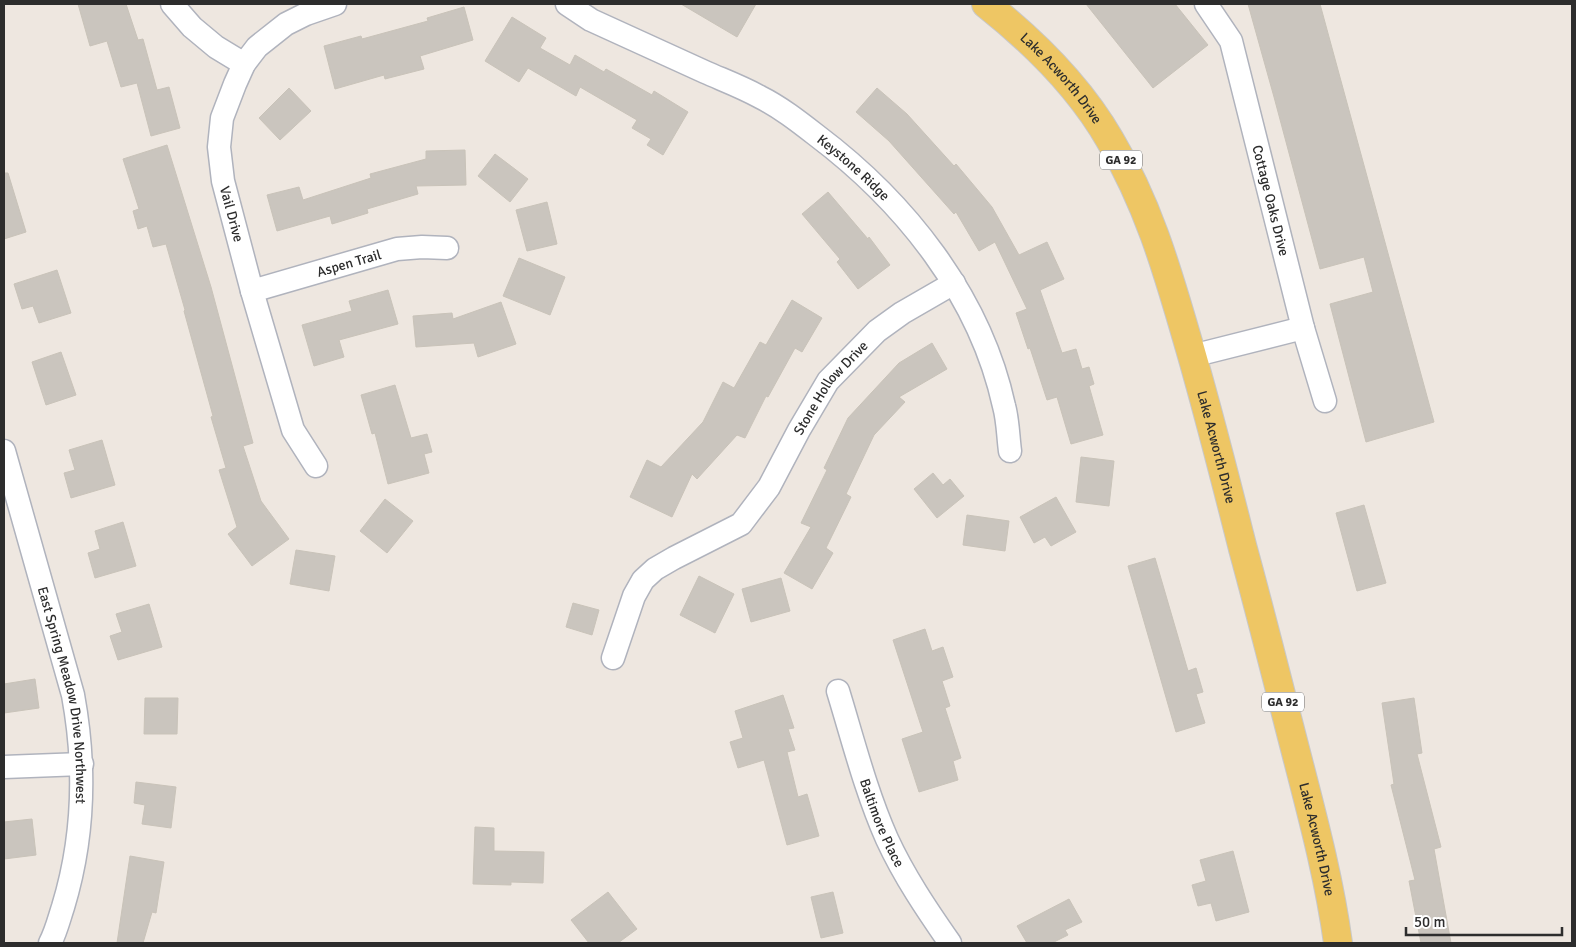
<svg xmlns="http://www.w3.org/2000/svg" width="1576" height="947" viewBox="0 0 1576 947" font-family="Signika,sans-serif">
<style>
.building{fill:#cac5be;stroke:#c9c3b9}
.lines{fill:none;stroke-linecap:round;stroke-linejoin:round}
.minor-casing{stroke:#b0b3bd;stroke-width:25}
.major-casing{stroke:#c8c8c8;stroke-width:30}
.minor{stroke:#fff;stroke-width:22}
.major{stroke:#eec664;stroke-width:28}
.labels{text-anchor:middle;stroke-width:4.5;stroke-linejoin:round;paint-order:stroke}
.shield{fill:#fff;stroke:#6c6c6c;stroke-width:1}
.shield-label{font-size:12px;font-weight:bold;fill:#2d2d2d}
.street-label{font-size:14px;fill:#2d2d2d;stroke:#fff}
</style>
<rect width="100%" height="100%" fill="#eee7e0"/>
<!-- building -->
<g class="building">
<polygon points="78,4 126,4 138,40 143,39 157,90 169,87 180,128 151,136 137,83 121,87 107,41 90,46"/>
<polygon points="681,4 756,4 737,37"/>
<polygon points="1086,4 1175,4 1208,45 1153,88"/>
<polygon points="1248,4 1320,4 1434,422 1366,442 1330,304 1373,292 1364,257 1320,269 1274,97"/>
<polygon points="464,7 473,40 420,56 424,69 385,79 384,75 335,89 324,46 361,36 362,39 428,21 427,18"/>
<polygon points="512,17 546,38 540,48 570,65 575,55 604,72 606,69 652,95 654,91 688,112 663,155 647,145 651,139 632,128 637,120 580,87 576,96 528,68 519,82 485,61"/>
<polygon points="289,88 311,111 280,140 259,118"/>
<polygon points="877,88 907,114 954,166 956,164 992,207 1019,255 1047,242 1064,279 1040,290 1062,353 1076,349 1082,369 1089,367 1094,384 1089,386 1103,435 1071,444 1057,397 1047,400 1030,348 1028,349 1016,313 1027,309 995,242 979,251 956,212 954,214 889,141 856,112"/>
<polygon points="167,145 211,287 253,443 243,446 261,501 289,539 252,566 228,534 237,527 219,470 226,468 211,417 213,416 184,311 185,310 166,244 153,247 147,226 138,229 133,211 139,209 123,159"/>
<polygon points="465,150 466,185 416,186 418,194 367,209 368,213 332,224 330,216 277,231 267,195 299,187 303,200 371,178 370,174 426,159 426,151"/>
<polygon points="495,154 528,179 510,202 478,176"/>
<polygon points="4,173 8,173 26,232 4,239"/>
<polygon points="828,192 868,239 869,237 890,265 858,289 837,262 840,259 802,214"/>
<polygon points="547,202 557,244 527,251 516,210"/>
<polygon points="519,258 565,277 550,315 503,296"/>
<polygon points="57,270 71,313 39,323 33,306 22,309 14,284"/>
<polygon points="388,290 398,324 339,340 344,357 314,366 302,325 352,311 349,301"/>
<polygon points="792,300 822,318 802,352 795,348 768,397 766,396 745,438 737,435 697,479 692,474 672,517 630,497 647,460 661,467 703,422 723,382 734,388 760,342 766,345"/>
<polygon points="501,302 516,344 478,357 474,343 416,347 413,316 452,313 453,319"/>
<polygon points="932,343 947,369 899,397 905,402 874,435 846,494 851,497 826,548 833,553 812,589 784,573 811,527 801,523 827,470 824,468 848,418 899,363"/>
<polygon points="61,352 76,395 46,405 32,362"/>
<polygon points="395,385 411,438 427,434 432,452 424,454 429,473 388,484 375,433 372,434 361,395"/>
<polygon points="102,440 115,485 71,498 64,473 75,470 69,450"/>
<polygon points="1081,457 1114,461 1109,506 1076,502"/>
<polygon points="933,473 943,485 950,479 964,496 937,518 914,489"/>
<polygon points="1056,497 1076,532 1051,546 1045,537 1034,543 1020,517"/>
<polygon points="385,499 413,521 387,553 360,531"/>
<polygon points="1364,505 1386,583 1357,591 1336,513"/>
<polygon points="967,515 1009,521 1005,551 963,545"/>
<polygon points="123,522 136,566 95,578 88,553 100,549 95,531"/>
<polygon points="296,550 335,556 329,591 290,584"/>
<polygon points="1155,558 1188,671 1196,668 1203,692 1196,694 1205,723 1176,732 1128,566"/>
<polygon points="699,576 734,594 715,633 680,615"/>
<polygon points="781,578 790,611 751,622 742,589"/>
<polygon points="573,603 599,610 592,635 566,627"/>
<polygon points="149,604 162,647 118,660 110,636 122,632 116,614"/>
<polygon points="925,629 932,651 943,647 953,677 942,681 950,706 945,708 961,758 953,761 958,780 919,792 902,739 923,732 893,640"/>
<polygon points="35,679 39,708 4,713 4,684"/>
<polygon points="783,695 794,728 788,729 795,750 787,752 798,797 807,794 819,836 787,845 764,760 738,768 730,742 743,738 735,711"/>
<polygon points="145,698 178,698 177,734 144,734"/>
<polygon points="1414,698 1422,753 1417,754 1441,847 1434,849 1451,943 1421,943 1409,881 1415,880 1391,785 1394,784 1382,703"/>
<polygon points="136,782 176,787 171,828 142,824 145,805 134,803"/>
<polygon points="32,819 36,855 4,859 4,822"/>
<polygon points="475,827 494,828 494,851 544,852 543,883 511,882 511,885 473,884"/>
<polygon points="1233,851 1249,912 1216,921 1211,903 1198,906 1192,885 1206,881 1200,860"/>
<polygon points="130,856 164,862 156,913 152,912 143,943 117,943"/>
<polygon points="608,892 637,929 618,943 589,943 571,920"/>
<polygon points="833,892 843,933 821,938 811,897"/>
<polygon points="1069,899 1082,922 1065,930 1068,935 1052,943 1027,943 1017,926"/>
</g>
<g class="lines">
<!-- minor casing -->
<g class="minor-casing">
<g id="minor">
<polyline points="172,4 192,27 216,47 244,64"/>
<path id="s1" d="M567,4L591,20C629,37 667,55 705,72C723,80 742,87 760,97C780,107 798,121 816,135C905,202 980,296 1004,406C1008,420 1008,436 1010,451"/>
<path id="s2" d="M1206,4L1231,41L1303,328L1325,401"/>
<path id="s3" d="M252,291L397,249L422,247L447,248"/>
<polyline points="1192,356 1303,328"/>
<path id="s4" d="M4,451L73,695C86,766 84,838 63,907C59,919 56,932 50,943"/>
<polyline points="316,466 293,430 252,291 223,181 219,147 222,118 235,84 244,64 257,47 286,24 306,14 335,4"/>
<path id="s5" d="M613,658L634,596L643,580L655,569L674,558L741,524L769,487L799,430L828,381L877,331L902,313L954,283"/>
<path id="s6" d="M838,691C853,740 866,792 887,839C904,876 927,910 950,943"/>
<polyline points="4,767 82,764"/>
</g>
</g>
<!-- major casing -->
<g class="major-casing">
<g id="major">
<path id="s7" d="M986,4C1034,42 1079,86 1110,140C1147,202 1166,266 1186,335C1207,406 1225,478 1243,549C1263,622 1281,695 1300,768C1315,826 1330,884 1338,943"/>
</g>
</g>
<!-- minor -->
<use href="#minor" class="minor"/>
<!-- major -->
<use href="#major" class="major"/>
</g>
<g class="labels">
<!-- shield labels -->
<g class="shield">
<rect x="1100" y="150.5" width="42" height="19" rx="4"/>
<rect x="1262" y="692.5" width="42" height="19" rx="4"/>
</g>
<g class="shield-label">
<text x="1121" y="164">GA 92</text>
<text x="1283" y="706">GA 92</text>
</g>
<!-- street labels -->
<g class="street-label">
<text dy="5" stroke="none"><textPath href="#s7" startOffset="106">Lake Acworth Drive</textPath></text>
<text dy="5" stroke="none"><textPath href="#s1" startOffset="332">Keystone Ridge</textPath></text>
<text dy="5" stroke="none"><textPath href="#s2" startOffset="209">Cottage Oaks Drive</textPath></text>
<text transform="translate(232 214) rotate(75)" y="5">Vail Drive</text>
<text dy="5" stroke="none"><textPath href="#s3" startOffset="101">Aspen Trail</textPath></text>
<text dy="5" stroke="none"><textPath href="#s5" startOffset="361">Stone Hollow Drive</textPath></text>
<text dy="5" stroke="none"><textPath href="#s7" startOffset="511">Lake Acworth Drive</textPath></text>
<text dy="5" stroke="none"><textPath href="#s4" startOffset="252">East Spring Meadow Drive Northwest</textPath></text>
<text dy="5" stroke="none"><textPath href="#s6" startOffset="139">Baltimore Place</textPath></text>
<text dy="5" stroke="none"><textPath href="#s7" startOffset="916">Lake Acworth Drive</textPath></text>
</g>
</g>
<!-- border -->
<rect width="1576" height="947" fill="none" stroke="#2d2d2d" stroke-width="10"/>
<!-- scale -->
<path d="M1406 927v8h156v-8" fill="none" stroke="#2d2d2d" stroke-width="2.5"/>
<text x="1414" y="927" font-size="15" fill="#2d2d2d" stroke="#ffffff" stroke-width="4" paint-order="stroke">50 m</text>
</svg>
